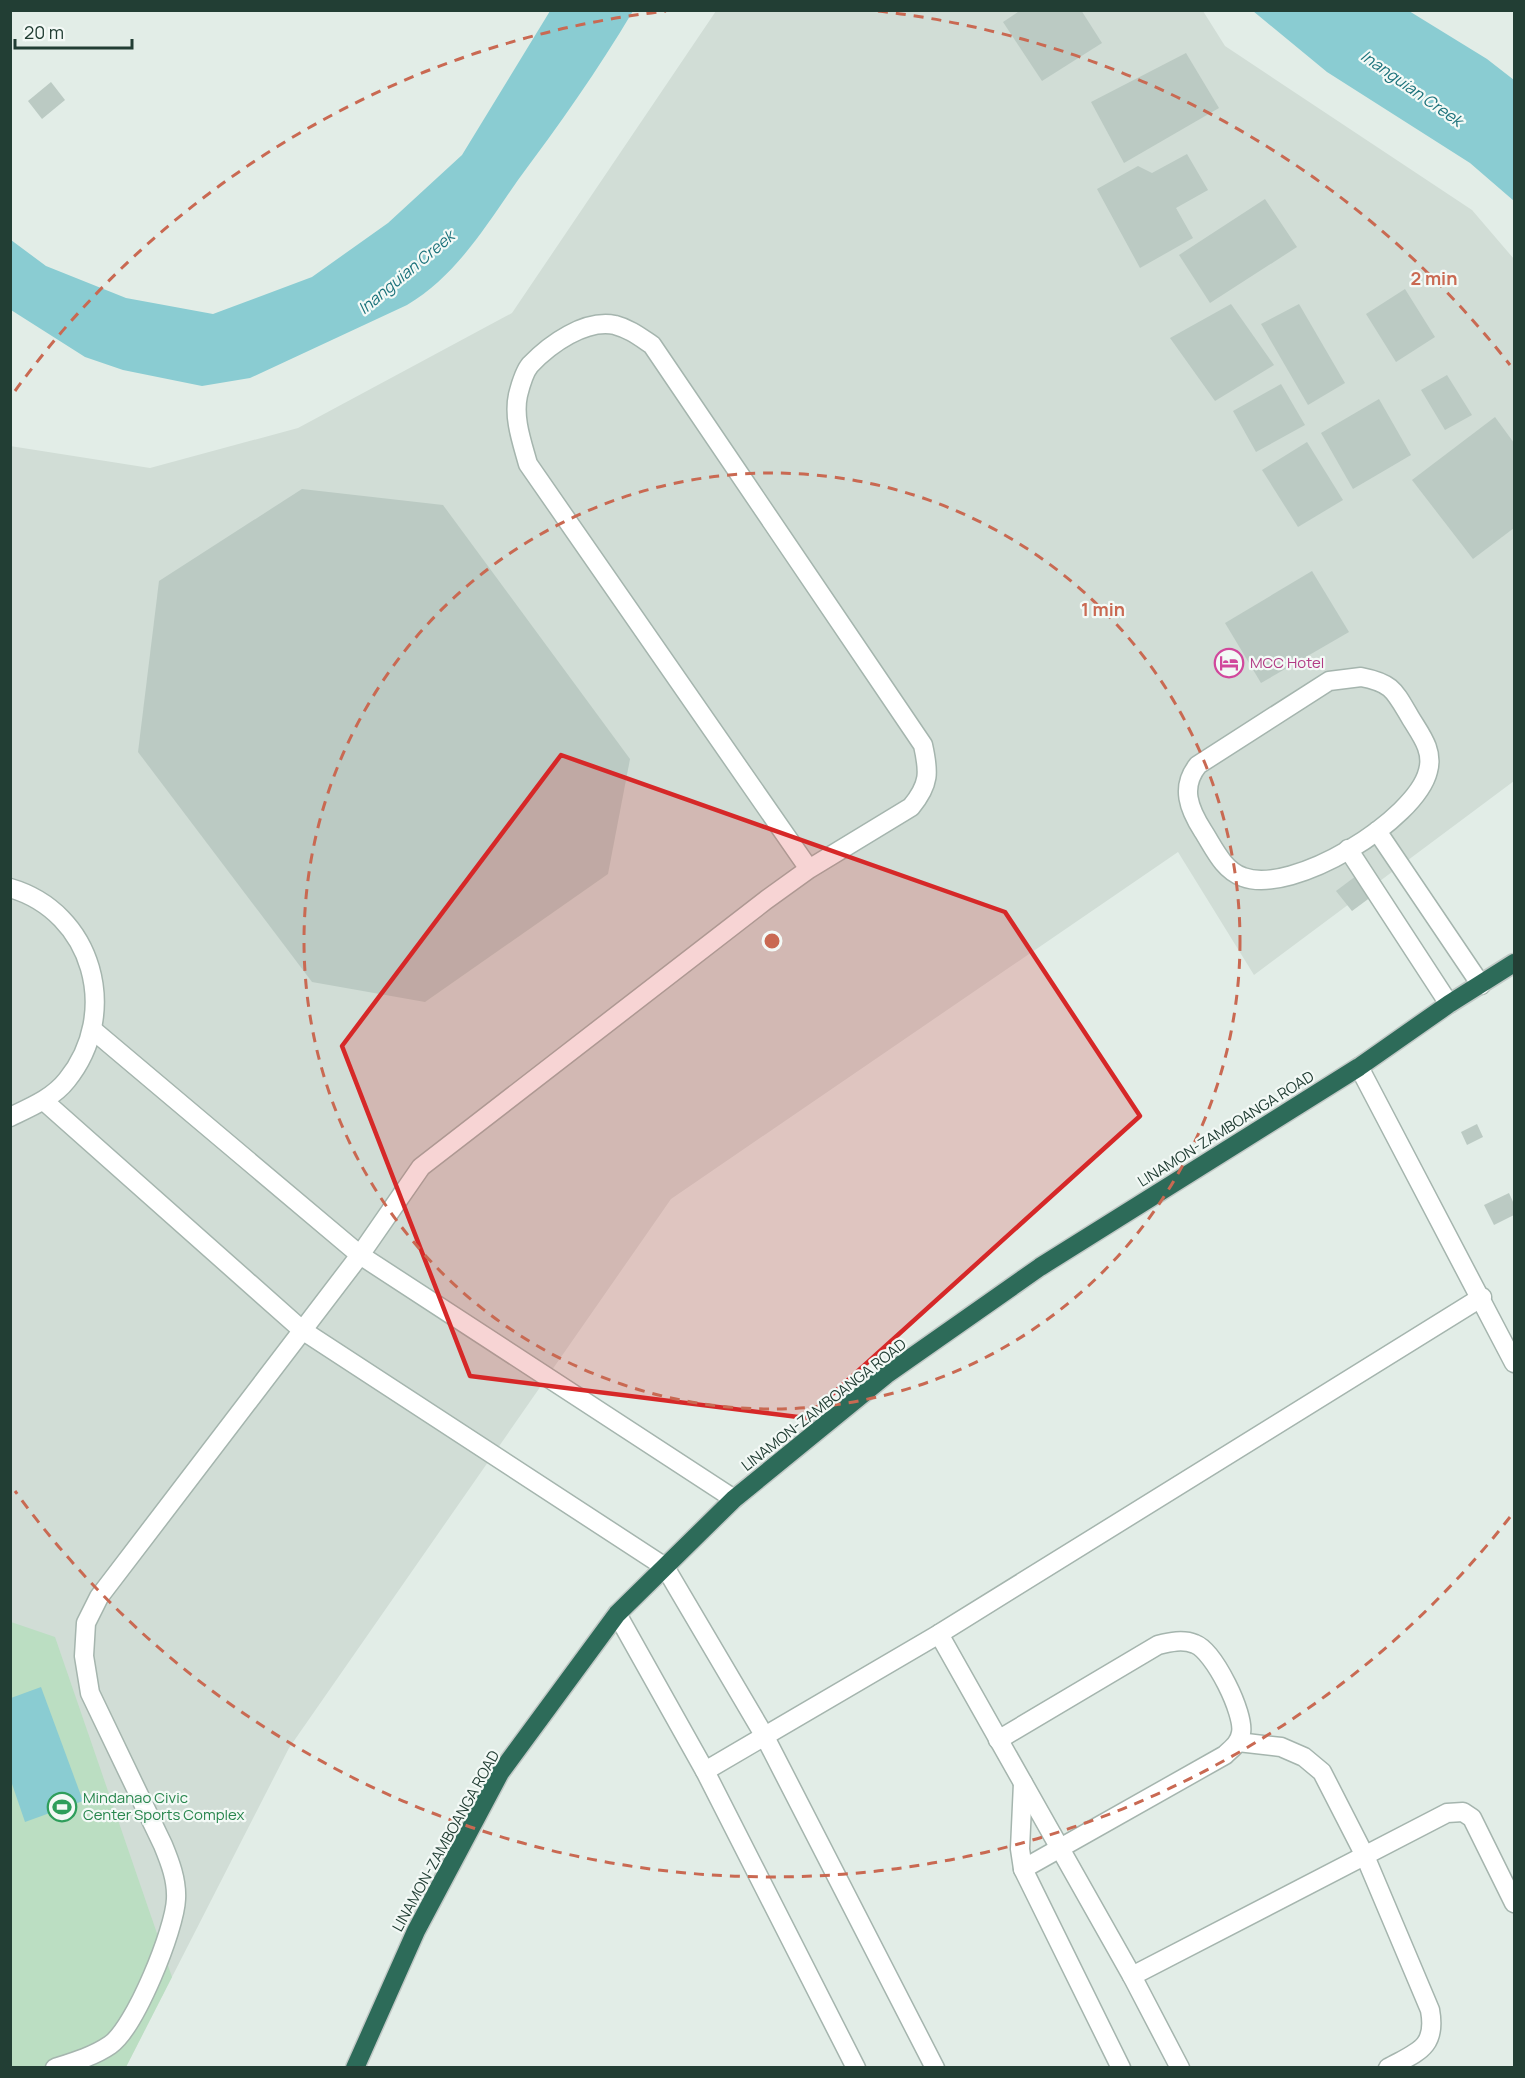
<svg xmlns="http://www.w3.org/2000/svg" width="1525" height="2078" viewBox="0 0 1525 2078" font-family="Manrope,sans-serif">
<style>
.built{fill:#d1ddd6}
.green{fill:#bbdec2}
.water{fill:#8accd2}
.building{fill:#bbcac3}
.lines{fill:none;stroke-linecap:round;stroke-linejoin:round}
.lane-casing{stroke:#a5b5ae;stroke-width:21}
.highway-casing{stroke:#c1c9c6;stroke-width:21}
.lane{stroke:#fff;stroke-width:18}
.highway{stroke:#2d6b59;stroke-width:18}
.marked{fill:#d62828;fill-opacity:0.2;stroke:#d62828;stroke-width:4.5;stroke-linejoin:round}
.ring{fill:none;stroke:#c96952;stroke-width:3;stroke-dasharray:10 8}
.labels{text-anchor:middle;stroke-width:4.5;stroke-linejoin:round;paint-order:stroke}
.hotel-label{font-size:15px;fill:#b23c85;stroke:#f3f9f6;text-anchor:start}
.street-label{font-size:15px;fill:#223e34;stroke:#f3f9f6}
.leisure-label{font-size:15px;fill:#27864d;stroke:#f3f9f6;text-anchor:start}
.water-label{font-size:16px;font-style:italic;fill:#1b727b;stroke:#f3f9f6}
.centre{fill:#c96952;stroke:#f3f9f6;stroke-width:3}
.ring-label{font-size:18px;text-anchor:middle;font-weight:bold;fill:#c96952;stroke:#f3f9f6;stroke-width:4.5;stroke-linejoin:round;paint-order:stroke}
</style>
<rect width="100%" height="100%" fill="#e2ede7"/>
<!-- built -->
<polygon class="built" points="716,11 1203,11 1225,46 1472,210 1514,259 1514,781 1254,975 1178,852 671,1199 289,1748 126,2067 11,2067 10,446 150,468 298,428 512,313"/>
<!-- green -->
<polygon class="green" points="11,1622 55,1637 172,1977 126,2067 11,2068"/>
<!-- water -->
<g class="water">
<path d="M550,11H633C598,70 559,125 518,180C486,226 456,276 407,305L250,378L202,386L123,370L85,357L11,310V240L46,266L126,298L213,314L312,277L388,223L462,155Z"/>
<polygon points="1253,11 1409,11 1487,59 1514,80 1514,201 1470,163 1327,72"/>
<polygon points="41,1687 83,1801 25,1822 11,1781 11,1698"/>
</g>
<!-- building -->
<g class="building">
<polygon points="1021,10 1081,10 1102,43 1042,81 1003,22"/>
<polygon points="1186,53 1219,108 1124,163 1091,102"/>
<polygon points="51,82 65,100 42,119 28,101"/>
<polygon points="1187,154 1208,190 1176,208 1193,238 1140,268 1097,189 1138,166 1152,173"/>
<polygon points="1265,199 1297,247 1210,303 1179,255"/>
<polygon points="1405,289 1435,337 1396,362 1366,314"/>
<polygon points="1231,304 1274,365 1215,401 1170,338"/>
<polygon points="1299,304 1345,383 1308,405 1261,324"/>
<polygon points="1447,375 1472,415 1445,430 1421,390"/>
<polygon points="1281,384 1305,425 1256,452 1233,411"/>
<polygon points="1379,399 1411,455 1353,489 1321,433"/>
<polygon points="1495,417 1514,443 1514,528 1473,559 1412,480"/>
<polygon points="1307,442 1343,500 1298,527 1262,470"/>
<polygon points="302,489 443,505 630,759 608,874 425,1002 312,982 138,752 159,581"/>
<polygon points="1312,571 1349,632 1261,683 1225,623"/>
<polygon points="1360,873 1375,894 1352,911 1336,891"/>
<polygon points="1477,1124 1483,1137 1467,1145 1461,1132"/>
<polygon points="1509,1193 1514,1204 1514,1215 1494,1225 1484,1205"/>
</g>
<g class="lines">
<!-- lane casing -->
<g class="lane-casing">
<g id="lane">
<path d="M1361,677C1392,683 1394,690 1410,717C1420,734 1434,750 1428,771C1416,820 1292,896 1243,877C1223,870 1214,848 1203,831C1189,809 1180,787 1198,765L1329,681Z"/>
<polyline points="1377,831 1481,985"/>
<polyline points="1348,849 1449,1004"/>
<path d="M10,888C93,912 121,1013 67,1080C53,1098 31,1107 10,1117"/>
<polyline points="93,1030 360,1255 734,1499"/>
<polyline points="1359,1067 1514,1363"/>
<polyline points="44,1101 302,1330 665,1567 764,1735 935,2068"/>
<polyline points="617,1614 705,1771 856,2068"/>
<polyline points="939,1634 1132,1976 1180,2068"/>
<path d="M998,1740L1158,1645C1170,1642 1183,1639 1195,1644C1214,1651 1245,1714 1241,1733C1239,1744 1232,1748 1225,1755L1023,1869"/>
<path d="M1238,1742L1281,1747L1304,1757L1322,1772L1365,1856L1430,2010C1437,2048 1417,2052 1388,2068"/>
<polyline points="705,1771 939,1634 1482,1297"/>
<polyline points="1023,1783 1020,1849 1023,1869 1121,2068"/>
<polyline points="1132,1976 1447,1813 1463,1812 1472,1818 1514,1903"/>
<path d="M55,2068C74,2062 94,2056 110,2045C135,2028 175,1929 176,1899C177,1880 170,1862 163,1845L90,1693L84,1656L86,1623L99,1597L360,1255L421,1167L766,900L809,869L911,807C930,784 929,772 923,745L652,345C640,337 630,329 615,325C585,319 550,344 530,365C525,371 520,387 518,395C513,418 522,442 528,464L809,869"/>
</g>
</g>
<!-- highway casing -->
<g class="highway-casing">
<polyline id="highway" points="355,2068 416,1931 500,1773 617,1614 734,1499 886,1375 1040,1267 1359,1067 1449,1004 1514,963"/>
</g>
<!-- lane -->
<use href="#lane" class="lane"/>
<!-- highway -->
<use href="#highway" class="highway"/>
</g>
<!-- marked area -->
<path class="marked" d="M561,755L1005,912L1140,1116L806,1418L470,1376L342,1046Z"/>
<!-- distance rings -->
<g class="ring">
<circle cx="772" cy="941" r="468"/>
<path d="M1510 1517A936 936 0 0 1 15 1491M15 391A936 936 0 0 1 666 11M878 11A936 936 0 0 1 1510 365"/>
</g>
<!-- icons -->
<defs>
<g id="hotel-ring" transform="scale(1.5)"><circle r="9.5" fill="#f3f9f6" stroke="#d1479c" stroke-width="1.5"/><path d="M-6-4.5h1.5V1H6V5H4.5V3h-9V5H-6ZM-4 0a1.8 1.8 0 1 1 3.6 0ZM.5 0V-2.5h3Q6-2.5 6 0Z" fill="#d1479c"/></g>
<g id="stadium-ring" transform="scale(1.5)"><circle r="9.5" fill="#f3f9f6" stroke="#2e9e5b" stroke-width="1.5"/><path d="M0-5a6.5 5 0 1 0 0 10a6.5 5 0 1 0 0-10ZM-3.5-1.8h7v3.6h-7Z" fill="#2e9e5b"/></g>
</defs>
<g fill-rule="evenodd">
<use href="#hotel-ring" x="1229" y="663"/>
<use href="#stadium-ring" x="62" y="1807"/>
</g>
<g class="labels">
<!-- hotel labels -->
<g class="hotel-label">
<text x="1250" y="668">MCC Hotel</text>
</g>
<!-- street labels -->
<g class="street-label">
<text transform="translate(1226 1129) rotate(-32)" y="5">LINAMON-ZAMBOANGA ROAD</text>
<text transform="translate(824 1405) rotate(-38)" y="5">LINAMON-ZAMBOANGA ROAD</text>
<text transform="translate(446 1841) rotate(-61)" y="5">LINAMON-ZAMBOANGA ROAD</text>
</g>
<!-- leisure labels -->
<g class="leisure-label">
<text x="83" y="1803">Mindanao Civic<tspan x="83" dy="17">Center Sports Complex</tspan></text>
</g>
<!-- water labels -->
<g class="water-label">
<text transform="translate(1412 88) rotate(35)" y="6">Inanguian Creek</text>
<text transform="translate(406 272) rotate(-40)" y="6">Inanguian Creek</text>
</g>
</g>
<circle cx="772" cy="941" r="9" class="centre"/>
<g class="ring-label">
<text x="1434" y="285">2 min</text>
<text x="1103" y="616">1 min</text>
</g>
<!-- border -->
<rect width="1525" height="2078" fill="none" stroke="#223e34" stroke-width="24"/>
<!-- scale -->
<path d="M15 39v9h117v-9" fill="none" stroke="#223e34" stroke-width="3"/>
<text x="24" y="39" font-size="18" fill="#223e34" stroke="#f3f9f6" stroke-width="4.5" paint-order="stroke">20 m</text>
</svg>
